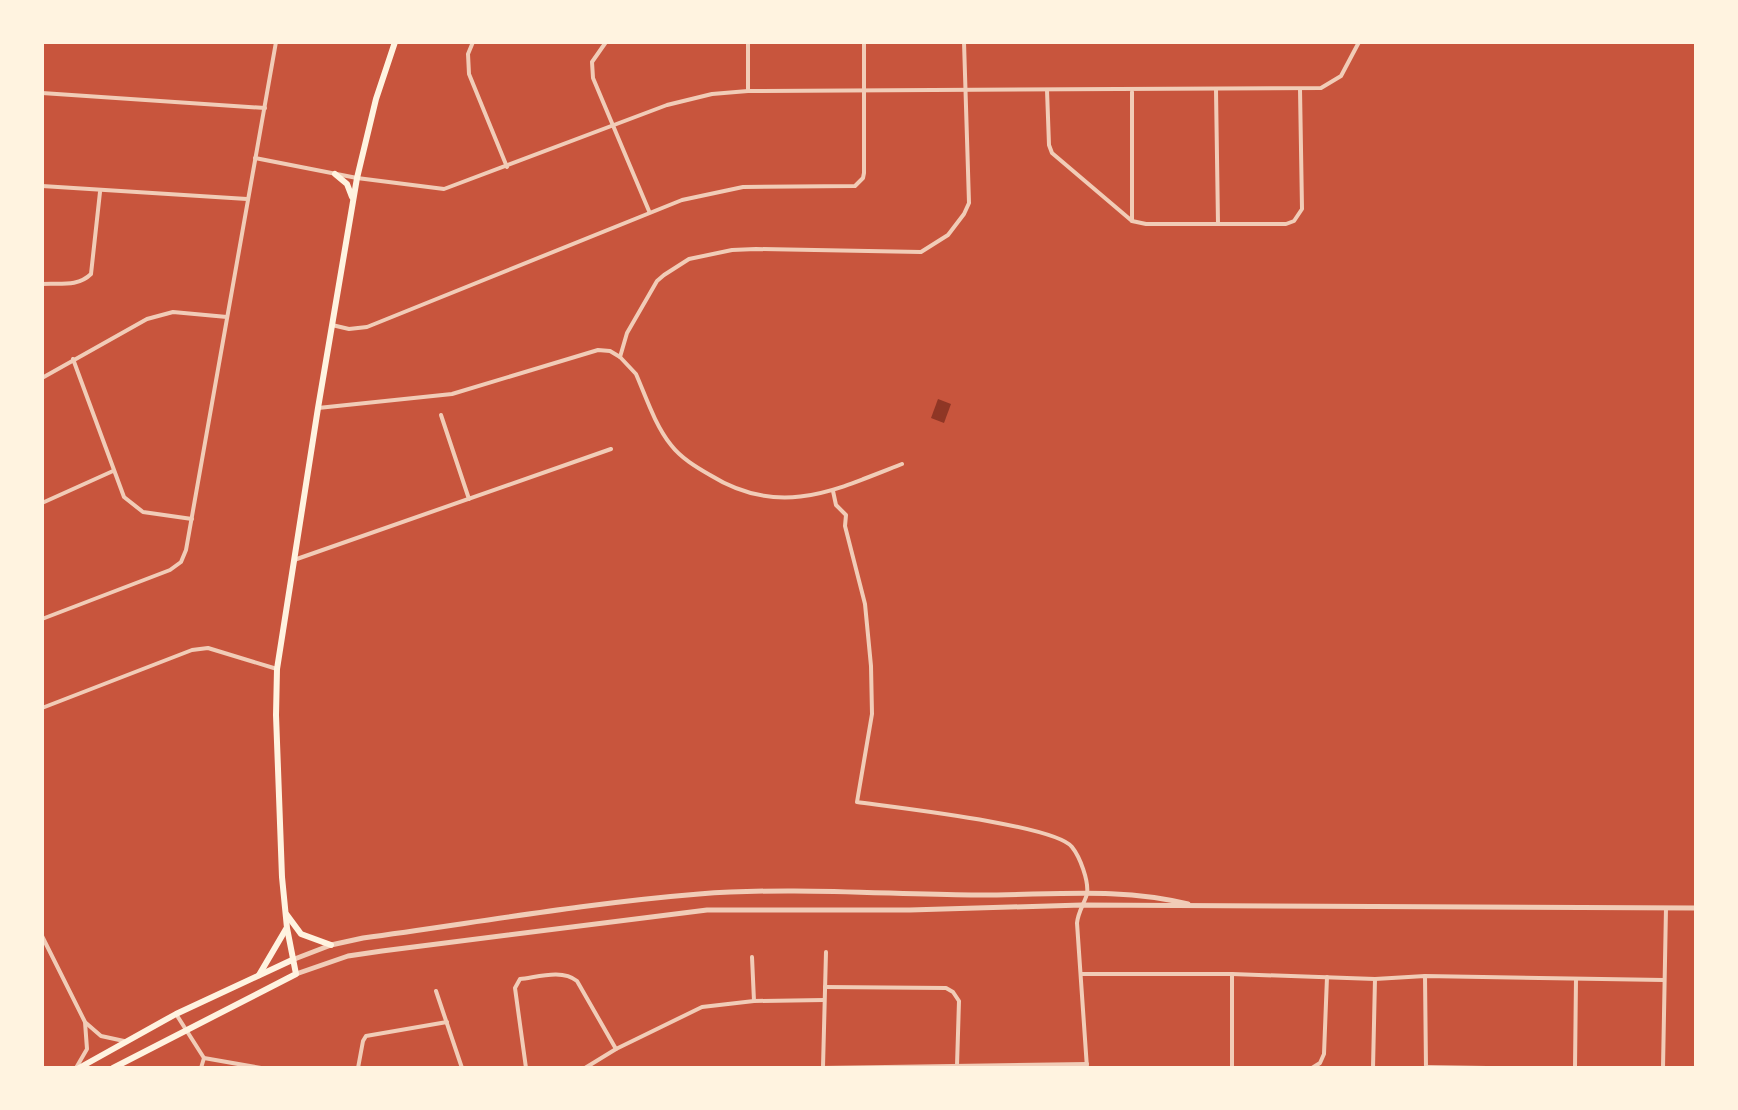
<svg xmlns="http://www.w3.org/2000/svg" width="1738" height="1110" viewBox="0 0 1738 1110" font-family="Overpass,sans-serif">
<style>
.water{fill:#8f3625}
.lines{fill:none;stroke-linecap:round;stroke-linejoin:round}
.minor{stroke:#f1ccb7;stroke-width:4}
.tertiary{stroke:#f1ccb7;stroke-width:5}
.secondary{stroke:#fff3e0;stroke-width:6}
</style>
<rect width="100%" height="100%" fill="#c8553d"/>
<!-- water -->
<polygon class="water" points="938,399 951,404 944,423 931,418"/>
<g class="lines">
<!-- minor -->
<g class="minor">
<polyline points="473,42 468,54 469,74 507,167"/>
<polyline points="606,42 592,62 593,78 649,211"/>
<polyline points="748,42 748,91"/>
<polyline points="1047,90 1049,145 1052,153 1132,221 1146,224 1286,224 1294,221 1302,209 1300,89"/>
<polyline points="1216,90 1218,224"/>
<polyline points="1132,92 1132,221"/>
<polyline points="42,93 265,108"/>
<polyline points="255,158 357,178 444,189 667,105 712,94 748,91 1321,88 1341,76 1359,42"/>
<polyline points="42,186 247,199"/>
<path d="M42,284C60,283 78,287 91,274L100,192"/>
<polyline points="332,325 349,329 367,327 682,200 743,187 855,186 863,178 864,173 864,42"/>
<polyline points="620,357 627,333 657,281 664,275 689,259 732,250 756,249 921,252 948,235 964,214 969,203 964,42"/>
<polyline points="73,359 124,497 143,512 192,519"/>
<polyline points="42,378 147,319 173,312 227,317"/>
<path d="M318,408L452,394L598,350L610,351L620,357L636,374C646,397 655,425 671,445C681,458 696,467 710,475C779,518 834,491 902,464L863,479"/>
<polyline points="441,415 469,499"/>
<path d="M833,491L836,505L846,515L845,526L865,604L871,666L872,714L857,802C892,807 1055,825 1072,847C1080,857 1089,881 1087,894C1084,904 1078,912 1077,923L1087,1068"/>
<polyline points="42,503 113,471"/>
<polyline points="294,560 611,449"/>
<polyline points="42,619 170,570 181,562 186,550 276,42"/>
<polyline points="42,708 192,650 208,648 277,669"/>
<polyline points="42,936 85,1022 87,1049 76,1068"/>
<polyline points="752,957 754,1001"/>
<polyline points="1081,974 1232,974 1375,979 1425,976 1664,980"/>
<polyline points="1232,974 1232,1068"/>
<polyline points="1425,976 1426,1068"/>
<polyline points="825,987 946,988 953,992 959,1001 957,1066"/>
<polyline points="436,991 462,1068"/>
<polyline points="176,1014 204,1058 261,1068"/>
<polyline points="86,1023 101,1036 124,1041"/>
<polyline points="823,1067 826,952"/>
<polyline points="1426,1067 1487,1068"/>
<polyline points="201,1068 204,1058"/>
<polyline points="358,1068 363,1041 366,1036 447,1022"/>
<path d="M526,1068L515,988L520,979C538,977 562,969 577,981L616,1049"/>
<polyline points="585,1068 616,1049 702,1007 754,1001 824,1000"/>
<polyline points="820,1068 1087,1064"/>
<polyline points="1312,1068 1320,1063 1324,1054 1327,977"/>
<polyline points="1373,1068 1375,979"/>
<polyline points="1575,1068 1576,979"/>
<polyline points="1663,1068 1666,908"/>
</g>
<!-- tertiary -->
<g class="tertiary">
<path d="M292,960L331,945L363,938C474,923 587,903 699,894C789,887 881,894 971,895C1044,896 1117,886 1188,904"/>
<polyline points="296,974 348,956 382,951 707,910 910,910 1082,905 1696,908"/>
</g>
<!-- secondary -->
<g class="secondary">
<polyline points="335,174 347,184 352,197"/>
<polyline points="287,915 301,934 331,945"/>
<polyline points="259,975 286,929"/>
<polyline points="79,1068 176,1014 292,960"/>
<polyline points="113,1068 296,974 287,928 282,877 276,715 277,669 318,408 357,178 376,99 395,42"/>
</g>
</g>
<!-- border -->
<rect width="1738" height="1110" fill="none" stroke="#fff3e0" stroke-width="88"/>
</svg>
